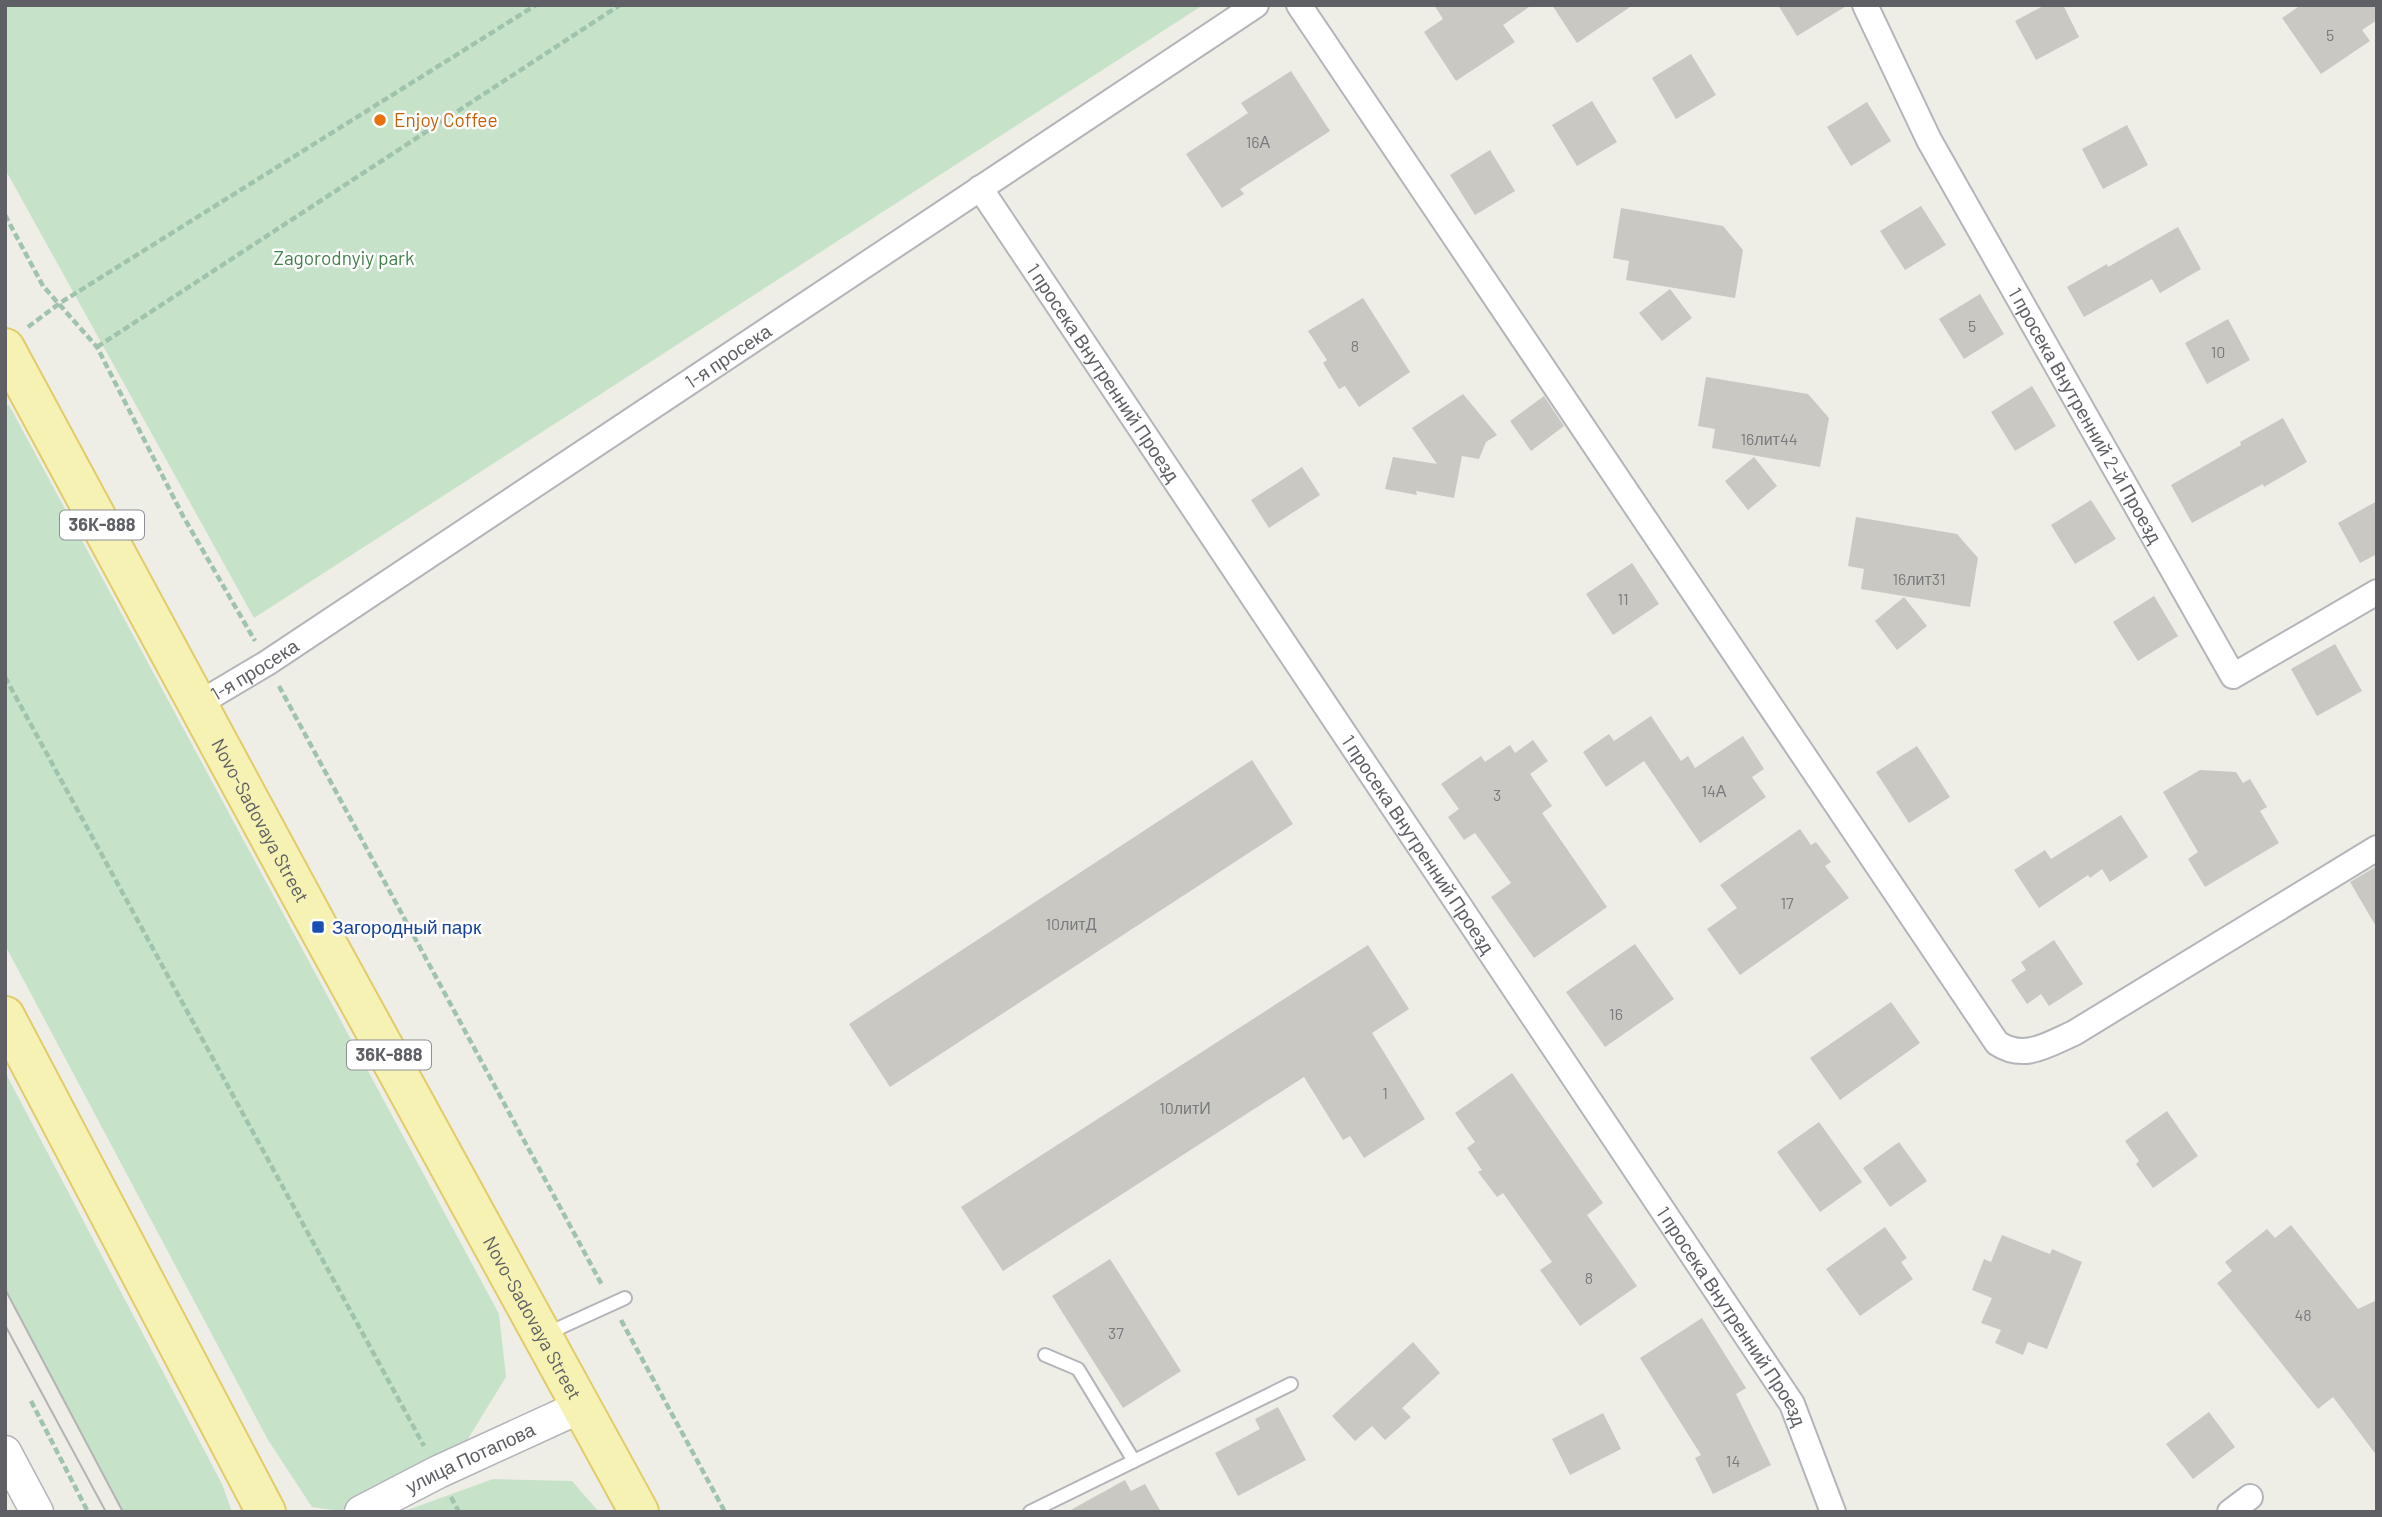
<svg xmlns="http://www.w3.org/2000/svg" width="2382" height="1517" viewBox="0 0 2382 1517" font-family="Barlow,sans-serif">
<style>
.green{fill:#c6e3c9}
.building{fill:#cac8c3}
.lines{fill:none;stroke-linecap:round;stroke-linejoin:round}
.service-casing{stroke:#b3b5b9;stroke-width:16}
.minor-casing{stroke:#b3b5b9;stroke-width:28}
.tertiary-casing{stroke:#b3b5b9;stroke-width:35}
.primary-casing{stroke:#e1cc6c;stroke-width:42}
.path{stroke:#9fc3ad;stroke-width:4.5;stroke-dasharray:7 3.5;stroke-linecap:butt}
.service{stroke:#fff;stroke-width:12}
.minor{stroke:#fff;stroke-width:24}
.tertiary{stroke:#fff;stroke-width:32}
.primary{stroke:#f6f2b4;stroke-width:38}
.tram{stroke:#b4b4b5;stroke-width:2}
.food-dot{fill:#e8710a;stroke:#fff;stroke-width:2.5}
.transit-dot{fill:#1a4fb4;stroke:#fff;stroke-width:2.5}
.labels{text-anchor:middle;stroke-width:5;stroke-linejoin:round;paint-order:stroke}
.number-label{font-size:16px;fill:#797a7c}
.shield{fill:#fff;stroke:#8e9093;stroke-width:2}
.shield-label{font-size:18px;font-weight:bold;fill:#5e6065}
.food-label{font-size:19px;fill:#c56008;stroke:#fff;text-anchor:start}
.park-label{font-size:19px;fill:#40814a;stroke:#fff}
.street-label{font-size:19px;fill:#5e6065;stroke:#fff}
.transit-label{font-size:19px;fill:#164399;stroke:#fff;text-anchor:start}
</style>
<rect width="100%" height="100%" fill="#eeede6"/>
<!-- green -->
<g class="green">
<polygon points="5,5 1203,5 254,618 5,169"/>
<polygon points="9,405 499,1314 506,1377 466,1442 347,1512 312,1507 268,1440 5,945 5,407"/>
<polygon points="5,1072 222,1484 232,1512 123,1512 5,1289"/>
<polygon points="493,1479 572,1481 599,1512 402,1512"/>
</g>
<!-- building -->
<g class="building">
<polygon points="1434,5 1532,5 1503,25 1515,42 1456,81 1424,32 1443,19"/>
<polygon points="1552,5 1633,5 1577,43"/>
<polygon points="1778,5 1848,5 1797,36"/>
<polygon points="2045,5 2063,5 2079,37 2036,60 2015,21"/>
<polygon points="2301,5 2377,5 2377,20 2362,30 2370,41 2321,74 2282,18"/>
<polygon points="1691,54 1716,95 1676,119 1652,78"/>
<polygon points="1291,71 1330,131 1240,189 1244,194 1222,208 1186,154 1248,113 1241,103"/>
<polygon points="1592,101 1617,142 1577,166 1552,125"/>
<polygon points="1867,102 1891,141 1851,166 1827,127"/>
<polygon points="2127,125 2148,165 2103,189 2082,149"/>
<polygon points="1490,150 1515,191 1475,215 1450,175"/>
<polygon points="1921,206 1946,245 1905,270 1880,231"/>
<polygon points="1621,208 1723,226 1743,250 1735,298 1626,280 1629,261 1613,258"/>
<polygon points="2178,227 2201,269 2160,293 2152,279 2084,317 2067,287 2107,264 2108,267"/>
<polygon points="1670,289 1692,318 1662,341 1639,313"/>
<polygon points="1980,294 2004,334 1964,359 1939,319"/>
<polygon points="1363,298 1410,372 1359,407 1345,386 1339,389 1323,363 1327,360 1308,331"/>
<polygon points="2228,319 2250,360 2207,384 2185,343"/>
<polygon points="1706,377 1808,394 1829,418 1820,467 1712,448 1715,429 1698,426"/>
<polygon points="2032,386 2056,426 2015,451 1991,412"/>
<polygon points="1463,394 1497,435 1486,442 1479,459 1462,456 1454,498 1416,491 1417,495 1385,489 1393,457 1437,464 1412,428"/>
<polygon points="1544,396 1564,426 1531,451 1510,421"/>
<polygon points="2283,418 2307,462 2264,487 2263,484 2192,523 2171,485 2241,445 2240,442"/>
<polygon points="1754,457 1777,486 1748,510 1725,481"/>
<polygon points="1302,467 1320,495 1269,528 1251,500"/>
<polygon points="2091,500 2116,539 2075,564 2051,525"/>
<polygon points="2377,501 2377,554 2360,563 2338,523"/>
<polygon points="1856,517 1957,534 1978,558 1970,607 1861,589 1864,569 1848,566"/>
<polygon points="1632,563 1659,604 1613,635 1586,594"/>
<polygon points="2154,596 2178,636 2138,661 2113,622"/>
<polygon points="1904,597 1927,626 1897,650 1875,621"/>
<polygon points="2335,644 2362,691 2317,716 2291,669"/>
<polygon points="1651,716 1681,761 1688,756 1695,768 1743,736 1764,769 1752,777 1766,797 1700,843 1644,761 1606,787 1583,752 1609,734 1614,741"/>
<polygon points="1533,740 1548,761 1530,774 1552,806 1542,813 1607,907 1534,958 1491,897 1511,883 1475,833 1464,840 1448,817 1459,809 1441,784 1481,756 1485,762 1510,745 1515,753"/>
<polygon points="1917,746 1950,797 1909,823 1876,772"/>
<polygon points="1252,760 1293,824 890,1087 849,1024"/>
<polygon points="2200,770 2236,772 2243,783 2250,779 2267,807 2260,811 2279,843 2205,887 2188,859 2198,852 2163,792"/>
<polygon points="2121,815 2148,857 2110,882 2102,869 2090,878 2088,875 2039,908 2014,870 2045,850 2051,859"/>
<polygon points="1800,829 1811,845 1816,842 1831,862 1825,866 1849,898 1740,975 1707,929 1737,908 1720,885"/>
<polygon points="2377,866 2377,928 2350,882"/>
<polygon points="2054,940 2083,984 2049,1006 2041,994 2027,1004 2011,980 2026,970 2021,962"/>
<polygon points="1635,944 1674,999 1605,1047 1566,992"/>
<polygon points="1368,945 1409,1009 1372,1033 1425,1119 1364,1158 1350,1136 1343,1140 1304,1077 1003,1271 961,1207"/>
<polygon points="1891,1002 1920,1043 1840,1100 1810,1058"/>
<polygon points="1512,1073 1603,1203 1587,1215 1637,1286 1580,1326 1540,1270 1552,1262 1503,1193 1497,1197 1478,1172 1482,1170 1467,1148 1475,1142 1455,1113"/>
<polygon points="2167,1111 2198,1156 2153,1188 2136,1164 2139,1161 2125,1141"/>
<polygon points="1819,1122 1862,1182 1820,1212 1777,1152"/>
<polygon points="1899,1142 1927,1181 1890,1207 1863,1168"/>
<polygon points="2291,1225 2358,1309 2377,1300 2377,1456 2333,1397 2318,1409 2217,1283 2232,1271 2225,1262 2267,1229 2275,1238"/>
<polygon points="1885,1227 1907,1258 1901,1262 1913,1279 1860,1316 1826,1269"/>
<polygon points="2002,1235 2050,1254 2052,1249 2082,1262 2047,1349 2028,1342 2023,1355 1995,1343 2001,1330 1981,1323 1992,1298 1972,1290 1984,1259 1991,1262"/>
<polygon points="1110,1259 1181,1371 1123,1408 1052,1296"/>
<polygon points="1702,1318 1746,1388 1736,1394 1771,1465 1713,1494 1695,1458 1701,1455 1640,1358"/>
<polygon points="1413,1342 1440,1373 1402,1408 1411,1417 1385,1440 1372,1426 1355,1441 1332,1416"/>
<polygon points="1278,1407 1306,1460 1238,1496 1215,1453 1260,1429 1255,1419"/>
<polygon points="2209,1412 2235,1447 2193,1479 2166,1444"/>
<polygon points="1603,1413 1621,1449 1570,1475 1552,1439"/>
<polygon points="1125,1480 1131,1491 1145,1484 1161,1512 1067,1512"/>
</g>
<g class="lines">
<!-- service casing -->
<g class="service-casing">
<g id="service">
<polyline points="546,1334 625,1298"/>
<polyline points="1045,1355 1078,1369 1134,1461"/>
<polyline points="1030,1512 1291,1384"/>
</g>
</g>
<!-- minor casing -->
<g class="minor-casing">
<g id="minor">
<path d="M1299,5L1997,1043C2024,1061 2047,1045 2074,1033L2377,848"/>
<path id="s1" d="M1865,5L1929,140L2233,676L2377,592"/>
<path id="s2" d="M980,188L1792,1404L1833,1512"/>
<path id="s3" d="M198,704L267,663L1256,5"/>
<polyline points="2230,1512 2250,1497"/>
</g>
</g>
<!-- tertiary casing -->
<g class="tertiary-casing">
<g id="tertiary">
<polyline points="5,1452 37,1512"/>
<path id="s4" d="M361,1512L438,1472L582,1406"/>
</g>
</g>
<!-- primary casing -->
<g class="primary-casing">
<g id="primary">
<path id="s5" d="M5,348L318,927L639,1512"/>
<polyline points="5,1016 266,1512"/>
</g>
</g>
<!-- path -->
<g class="path">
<polyline points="5,215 43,286 97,347 183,516 255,641"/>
<polyline points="28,327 60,303 536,5"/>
<polyline points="97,347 620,5"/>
<polyline points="5,677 424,1446"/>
<polyline points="279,686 602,1285"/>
<polyline points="621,1320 725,1512"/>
<polyline points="31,1401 88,1512"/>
<polyline points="451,1497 459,1512"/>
</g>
<!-- service -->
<use href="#service" class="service"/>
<!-- minor -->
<use href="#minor" class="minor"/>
<!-- tertiary -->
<use href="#tertiary" class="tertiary"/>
<!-- primary -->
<use href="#primary" class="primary"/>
<!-- tram -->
<g class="tram">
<polyline points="5,1289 123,1512"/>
<polyline points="5,1325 106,1512"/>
</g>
</g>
<!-- markers -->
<circle class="food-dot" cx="380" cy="120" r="7"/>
<rect class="transit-dot" x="311" y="920" width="14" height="14" rx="3.5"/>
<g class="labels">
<!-- number labels -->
<g class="number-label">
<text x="2330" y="41">5</text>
<text x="1258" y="148">16А</text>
<text x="1972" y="332">5</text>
<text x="1355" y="352">8</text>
<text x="2218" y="358">10</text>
<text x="1769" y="445">16лит44</text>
<text x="1919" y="585">16лит31</text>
<text x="1623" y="605">11</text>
<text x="1714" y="797">14А</text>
<text x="1497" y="801">3</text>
<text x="1787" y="909">17</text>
<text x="1071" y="930">10литД</text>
<text x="1616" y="1020">16</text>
<text x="1385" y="1099">1</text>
<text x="1185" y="1114">10литИ</text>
<text x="1589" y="1284">8</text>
<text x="2303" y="1321">48</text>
<text x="1116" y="1339">37</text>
<text x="1733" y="1467">14</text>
</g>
<!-- shield labels -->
<g class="shield">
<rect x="60" y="510.5" width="84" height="29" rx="5"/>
<rect x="347" y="1040.5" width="84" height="29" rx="5"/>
</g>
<g class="shield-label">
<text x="102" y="531">36К-888</text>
<text x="389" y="1061">36К-888</text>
</g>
<!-- food labels -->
<g class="food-label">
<text x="394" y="127">Enjoy Coffee</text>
</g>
<!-- park labels -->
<g class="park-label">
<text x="344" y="265">Zagorodnyiy park</text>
</g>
<!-- street labels -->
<g class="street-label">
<text dy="7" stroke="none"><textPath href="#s3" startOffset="634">1-я просека</textPath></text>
<text dy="7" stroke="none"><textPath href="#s2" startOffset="222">1 просека Внутренний Проезд</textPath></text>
<text dy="7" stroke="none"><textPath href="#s1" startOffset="466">1 просека Внутренний 2-й Проезд</textPath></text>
<text dy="7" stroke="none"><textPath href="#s3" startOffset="66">1-я просека</textPath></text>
<text dy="7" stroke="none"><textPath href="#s5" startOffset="537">Novo-Sadovaya Street</textPath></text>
<text dy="7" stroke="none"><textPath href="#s2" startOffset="789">1 просека Внутренний Проезд</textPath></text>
<text dy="7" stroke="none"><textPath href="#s5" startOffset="1104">Novo-Sadovaya Street</textPath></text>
<text dy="7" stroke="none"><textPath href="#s2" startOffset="1356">1 просека Внутренний Проезд</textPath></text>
<text dy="7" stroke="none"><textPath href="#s4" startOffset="122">улица Потапова</textPath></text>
</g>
<!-- transit labels -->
<g class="transit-label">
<text x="332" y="934">Загородный парк</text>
</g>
</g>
<!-- border -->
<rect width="2382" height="1517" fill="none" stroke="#5e6065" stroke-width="14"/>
</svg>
